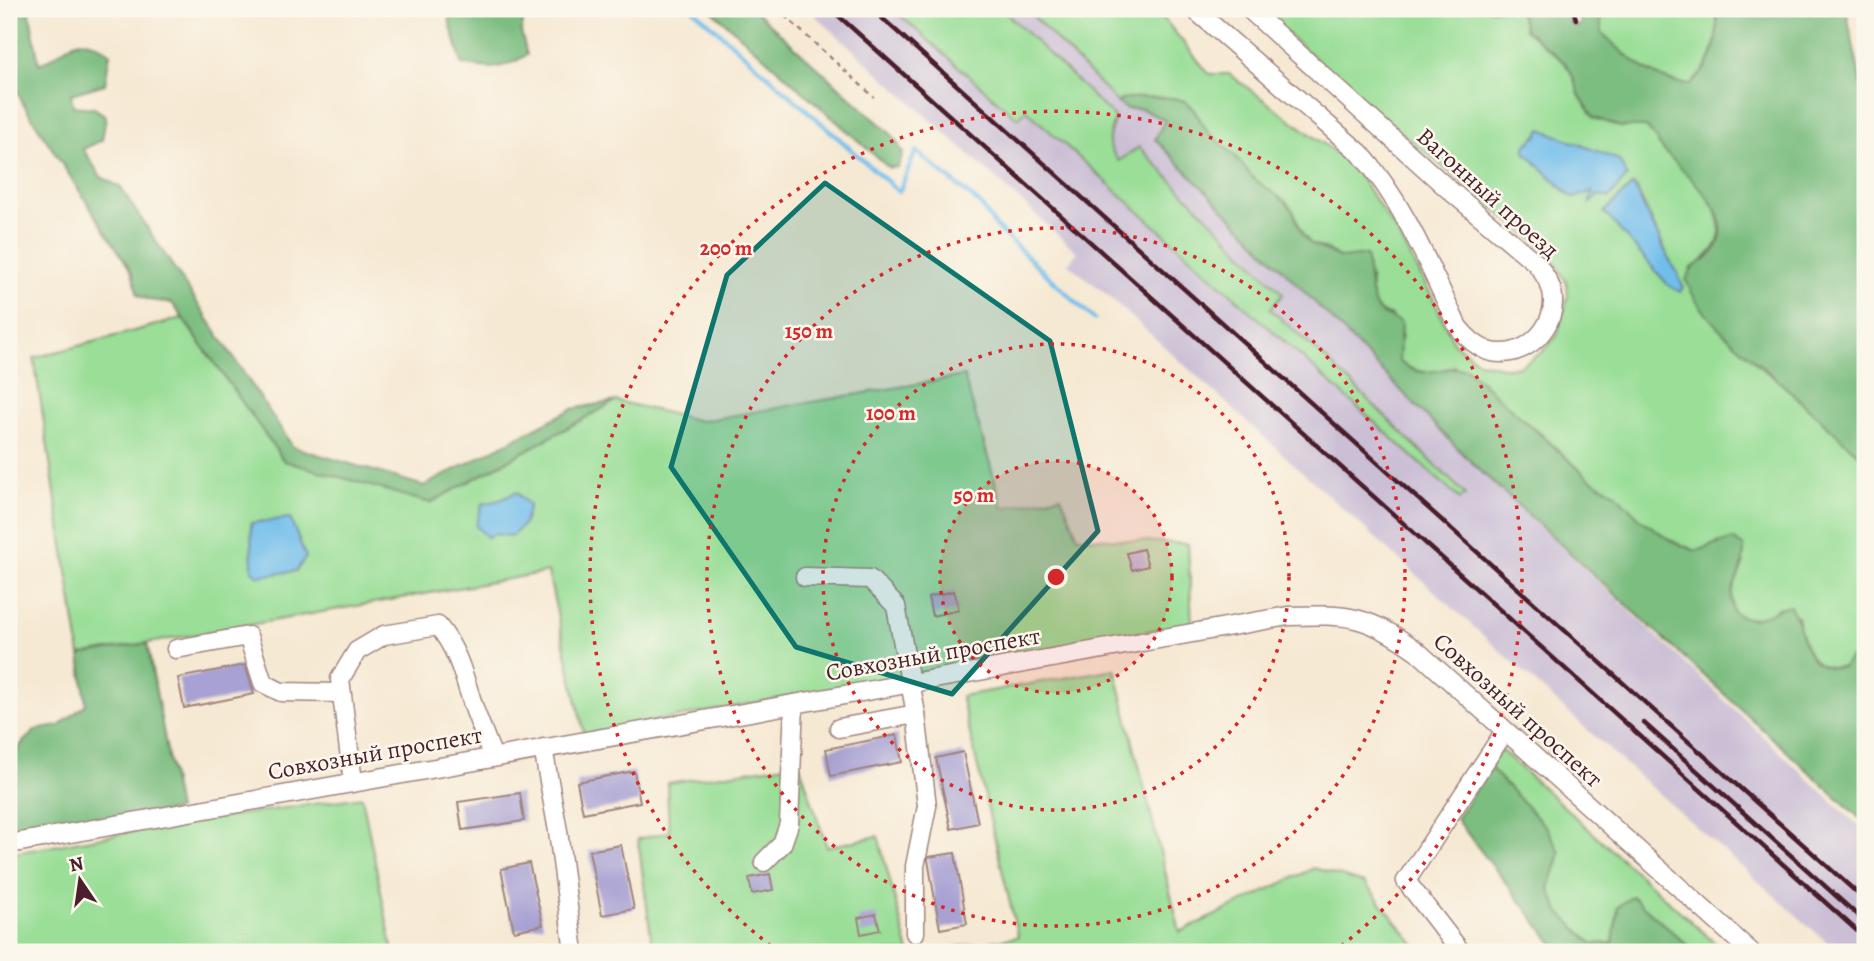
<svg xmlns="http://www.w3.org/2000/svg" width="1874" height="961" viewBox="0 0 1874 961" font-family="Alegreya,serif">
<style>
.industrial{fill:#cbbfd5}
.green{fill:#9ade97;stroke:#727e61;stroke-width:2;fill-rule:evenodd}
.forest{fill:#7bbd80;stroke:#626e56;stroke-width:2}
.water{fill:#71beeb;stroke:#5e6e8b;stroke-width:2}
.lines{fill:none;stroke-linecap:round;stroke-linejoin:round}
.stream{stroke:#71beeb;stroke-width:4.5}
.building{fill:#a8a1d3}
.minor-casing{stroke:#a0847f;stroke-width:21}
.path{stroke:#a0847f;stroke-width:2.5;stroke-dasharray:5 5;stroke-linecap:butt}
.minor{stroke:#fff;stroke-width:18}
.rail{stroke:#4a1f2b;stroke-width:4.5}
.marked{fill:#0f766e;fill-opacity:0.2;stroke:#0f766e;stroke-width:5;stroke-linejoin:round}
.ring{fill:none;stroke:#d62828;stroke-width:3.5;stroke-dasharray:3.5 7}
.labels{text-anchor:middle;stroke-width:5;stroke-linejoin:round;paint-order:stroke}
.street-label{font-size:24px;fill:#4a1f2b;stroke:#fbf7ec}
.centre{fill:#d62828;stroke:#fbf7ec;stroke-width:3.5}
.ring-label{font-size:21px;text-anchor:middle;font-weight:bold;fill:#d62828;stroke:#fbf7ec;stroke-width:5;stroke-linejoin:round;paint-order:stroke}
</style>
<rect width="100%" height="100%" fill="#fbf7ec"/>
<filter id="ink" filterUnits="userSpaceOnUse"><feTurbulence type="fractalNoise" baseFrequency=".0143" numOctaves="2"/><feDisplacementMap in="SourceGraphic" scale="14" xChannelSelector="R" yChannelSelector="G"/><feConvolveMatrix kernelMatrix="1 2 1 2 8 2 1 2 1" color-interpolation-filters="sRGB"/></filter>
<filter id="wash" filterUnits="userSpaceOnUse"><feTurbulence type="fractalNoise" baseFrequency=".00686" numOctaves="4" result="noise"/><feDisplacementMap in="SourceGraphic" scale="28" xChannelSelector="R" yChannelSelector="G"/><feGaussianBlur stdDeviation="1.57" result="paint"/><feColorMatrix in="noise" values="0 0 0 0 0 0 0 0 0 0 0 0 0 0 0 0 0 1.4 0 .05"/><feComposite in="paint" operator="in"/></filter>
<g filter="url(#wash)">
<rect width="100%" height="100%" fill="#f6e9d3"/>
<!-- industrial -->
<polygon class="industrial" points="808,9 1026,9 1107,91 1142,87 1474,465 1865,832 1865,952 1838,952 1623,762 1105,293 1068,264 1077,252"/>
<!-- green -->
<g class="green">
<path d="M893,9H1002L1115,118C1107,139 1105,143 1119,161L1139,147L1283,294L1270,309L1329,362L1465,494L1460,499L1026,110L1018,119Z"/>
<path d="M1026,9H1156L1209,74H1229L1352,165L1398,234L1434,300L1454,343L1479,362L1508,368L1520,366L1541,353L1557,336L1568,296L1567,284L1555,261L1543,249L1393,126L1259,9H1519L1525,29L1564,62L1571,72L1580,96L1594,118L1621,127H1646C1654,135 1658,144 1666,153C1702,188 1754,232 1690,269L1758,366L1780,382L1865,460V661L1850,657L1843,667C1808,672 1803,644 1797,616L1778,608C1763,620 1749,622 1732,612L1729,597L1744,563L1720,542L1696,551L1672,541L1639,518L1615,493L1591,480L1540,433L1454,366C1435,374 1416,376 1399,361V348L1402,336L1392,316C1371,310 1370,299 1371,279L1330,251L1311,244L1303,235L1293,211L1286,202L1254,179L1236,157L1207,131L1194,110L1172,98L1122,99L1118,103ZM1538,135L1598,194L1590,202L1592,191L1575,197L1569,195L1525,152ZM1633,185L1637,189L1674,269L1604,213Z"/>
<path d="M1599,9H1716C1720,38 1713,64 1691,84C1657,84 1625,56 1602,33Z"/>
<polygon points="182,318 284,461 430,503 616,401 701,421 964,376 1003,508 1061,496 1078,537 1188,544 1192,623 584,734 548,572 80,655 34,358"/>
<polygon points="1115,669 1180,932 1314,868 1365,883 1421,952 926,952 1018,937 961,696"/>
<polygon points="1501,750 1725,952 1695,952 1632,897 1618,907 1613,943 1593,944 1559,912 1549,888 1560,853 1490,767"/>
<polygon points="799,763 827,847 878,836 909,952 653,952 638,839 669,832 667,783"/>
<polygon points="362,797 393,952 9,952 9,854 180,823"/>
</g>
<!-- forest -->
<g class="forest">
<path d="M9,9H29L39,64C69,53 74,25 110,53L105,84L71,94L73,106L94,108L106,116L102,140L83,149L101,177L120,187L293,447L424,486L572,409L616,401L430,503L284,461L172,303L149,300L138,295L132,272L22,102L9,69Z"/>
<path d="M452,9H526L521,32L527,55C501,70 492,70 462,64L449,19Z"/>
<polygon points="710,9 753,9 893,136 903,153 898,167 889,168"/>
<path d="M1519,9H1567L1571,25L1578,27L1581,21L1578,9H1599L1602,33C1625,56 1657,84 1691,84C1713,65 1720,38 1716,9H1846L1865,102V460C1837,435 1809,409 1781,383C1748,353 1701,322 1686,280C1693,260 1709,263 1718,245C1735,210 1681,172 1662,148C1656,141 1653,133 1646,127H1621L1594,118L1580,96L1571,72L1564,62L1525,29Z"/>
<path d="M1142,97L1173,98L1185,101L1194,110L1207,131L1236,157L1254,179L1286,202L1293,211L1303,235L1311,244L1341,258L1366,255C1369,270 1369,305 1381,313C1388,317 1395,318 1401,323L1399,361C1425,384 1441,363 1467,369L1591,480L1615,493L1639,518L1672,541L1696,551L1733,539L1744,547C1745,576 1726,585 1733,612C1760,629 1765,609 1790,606C1807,631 1799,673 1843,667L1850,657L1865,661V823L1474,465L1155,139L1165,120L1142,109H1127L1118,103L1122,99Z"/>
<polygon points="147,643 178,810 9,840 9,762 23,742 36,730 59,726 86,704 80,655"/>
<polygon points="1490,767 1547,828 1560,853 1549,888 1559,912 1593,944 1613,943 1618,907 1632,896 1695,952 1560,952 1456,819"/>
</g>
<!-- water -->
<g class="water">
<polygon points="1541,129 1619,160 1627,176 1609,198 1598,195 1590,203 1592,191 1575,198 1570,195 1525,152 1525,146 1538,135"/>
<polygon points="1633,185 1674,269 1678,273 1683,287 1680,292 1668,285 1604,212"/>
<polygon points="516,492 529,505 524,524 512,536 495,534 487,537 476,526 482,504 500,500"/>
<polygon points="290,518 306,557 296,571 259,576 252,571 251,523"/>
</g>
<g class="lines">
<!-- stream -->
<polyline class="stream" points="693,9 899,192 916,151 980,204 996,227 1094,319"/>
</g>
<g id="blocks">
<!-- building -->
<g class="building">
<polygon points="1143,549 1148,566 1132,570 1127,553"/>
<polygon points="954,591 959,610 932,616 928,597"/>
<polygon points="245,665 254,694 184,708 178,678"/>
<polygon points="897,735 902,762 831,776 826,749"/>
<polygon points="963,752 978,823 951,829 936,758"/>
<polygon points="634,771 640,802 583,813 577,782"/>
<polygon points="520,793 524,821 462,830 458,802"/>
<polygon points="621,845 634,909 602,915 589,851"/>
<polygon points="955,853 967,924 940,929 928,860 928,857"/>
<polygon points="529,863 543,925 514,931 501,869"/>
<polygon points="770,874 773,890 752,894 749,878"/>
<polygon points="876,914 880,930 861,934 858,918"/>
</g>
</g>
</g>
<g filter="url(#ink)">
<use href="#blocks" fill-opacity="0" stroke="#a0847f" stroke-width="2"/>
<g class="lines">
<!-- minor casing -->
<g class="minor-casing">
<g id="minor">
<path d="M1194,9L1360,153C1405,204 1429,266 1458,327C1466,337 1475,346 1488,351C1523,362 1560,327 1552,291C1549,280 1542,271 1536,263L1447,188L1249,9"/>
<polyline points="805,577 870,579 896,606 916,714 927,806 915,866 915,933"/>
<polyline points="176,649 248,636 263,683 281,692 341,693"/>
<polyline points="839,728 916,714"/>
<polyline points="543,748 558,831 574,952"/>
<path d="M353,782L340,679L357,651L384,635L438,626C459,651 465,681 475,711C481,726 487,742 493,757"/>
<path d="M9,844L1288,616C1349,614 1367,615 1417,651L1751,952"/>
<polyline points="764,862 782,844 789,824 794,704"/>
<polyline points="1461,952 1406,881 1505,731"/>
</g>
</g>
<!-- path -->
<polyline class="path" points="777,9 874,97"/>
<!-- minor -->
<use href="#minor" class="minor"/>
<!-- rail -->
<g class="rail">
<polyline points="831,9 1865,938"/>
<polyline points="872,9 1865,900"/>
<polyline points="1573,9 1576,19"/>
<polyline points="1644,723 1865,922"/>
</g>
</g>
</g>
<!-- marked area -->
<path class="marked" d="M825,183L1050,341L1098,531L952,694L796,647L671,467L727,275Z"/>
<!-- distance rings -->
<circle cx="1056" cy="577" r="116" fill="#d62828" fill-opacity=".12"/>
<g class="ring">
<circle cx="1056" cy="577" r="116"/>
<circle cx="1056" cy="577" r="233"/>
<circle cx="1056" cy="577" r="349"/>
<path d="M779 952A466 466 0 1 1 1333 952"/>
</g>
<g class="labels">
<!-- street labels -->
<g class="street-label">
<text transform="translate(1488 193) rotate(42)" y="8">Вагонный проезд</text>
<text transform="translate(933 654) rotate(-10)" y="8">Совхозный проспект</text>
<text transform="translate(1518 710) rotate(42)" y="8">Совхозный проспект</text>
<text transform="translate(375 753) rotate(-10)" y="8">Совхозный проспект</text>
</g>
</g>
<circle cx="1056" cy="577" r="10" class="centre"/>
<g class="ring-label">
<text x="726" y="255">200 m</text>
<text x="809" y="338">150 m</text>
<text x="891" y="420">100 m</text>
<text x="974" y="502">50 m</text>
</g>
<!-- margin -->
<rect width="1874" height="961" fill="none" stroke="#fbf7ec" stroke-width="35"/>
<!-- north arrow -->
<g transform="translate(80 880) rotate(347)" stroke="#fbf7ec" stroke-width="5" paint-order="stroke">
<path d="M0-5L12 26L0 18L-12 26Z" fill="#4a1f2b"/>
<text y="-10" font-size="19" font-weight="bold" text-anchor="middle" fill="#4a1f2b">N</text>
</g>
</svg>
